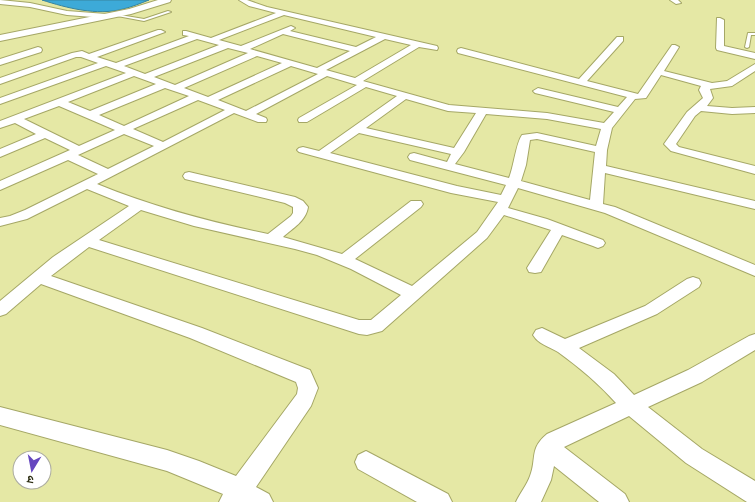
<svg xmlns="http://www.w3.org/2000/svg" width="755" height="502" viewBox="0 0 755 502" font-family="Lato,'Noto Sans Devanagari',sans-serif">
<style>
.water{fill:#3daad8;stroke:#38849d}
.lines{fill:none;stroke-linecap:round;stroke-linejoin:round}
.service-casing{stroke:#a5a766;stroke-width:2}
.minor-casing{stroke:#a5a766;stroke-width:2}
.tertiary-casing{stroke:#a5a766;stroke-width:2}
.service{fill:#fff;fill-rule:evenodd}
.minor{fill:#fff;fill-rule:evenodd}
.tertiary{fill:#fff;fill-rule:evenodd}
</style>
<rect width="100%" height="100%" fill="#e5e8a5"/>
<!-- water -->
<path class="water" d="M42,0H149C141,3 132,7 123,9C97,16 67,8 42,0Z"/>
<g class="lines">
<!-- service casing -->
<g class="service-casing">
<g id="service">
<polygon points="168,11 171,12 144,21 112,15 114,14 144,19"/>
<polygon points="748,33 755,33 755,35 751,35 749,47 747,48 745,47"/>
</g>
</g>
<!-- minor casing -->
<g class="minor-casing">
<g id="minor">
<polygon points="0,0 30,3 67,11 106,14 110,16 106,18 67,15 30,7 0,4"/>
<path d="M239,0H247L267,7L437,46L438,48L437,50L419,47L363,81L449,105L547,113L604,123L614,112L535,93L533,91L538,88L618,107L627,97L458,53L457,51L458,49L461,48L579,79L617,37H623V41L587,81L638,94L672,45H675L679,47L664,71L712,83L727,81L755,64V71L732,86L710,89L713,98L707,106L732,108L755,107V113L732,114L701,111L695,116L676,144L679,147L755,166V174L671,151L664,144L687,112L703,98L699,90L701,86L661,75L646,98L635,99L612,128L607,150L606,166L755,201V209L605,173L603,204L615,207L755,265V276L605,213L518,188L508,208L547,219L603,240L605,243L603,246L598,248L593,246L562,235L541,272L535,273L529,272L527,268L551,230L504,215L487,238L382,331L367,335L359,334L89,247L51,276L202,328L310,370L318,388L311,406L256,487L269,494L273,502H219L223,494L167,471L0,425V407L167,450L199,461L236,476L297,394L298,388L296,382L190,338L41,284L6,314L0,316V301L53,257L129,206L87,189L27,219L0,226V218L10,216L25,210L98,174L68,160L0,190V181L70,150L45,138L0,157V149L36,134L15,123L0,128V121L126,73L106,66L0,104V98L98,63L81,57H76L0,84V78L72,53L82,51L89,54L158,30H161L165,32L97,57L116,63L189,36L183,35V31H186L211,38L276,13L249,6ZM284,15L376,37L356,47L290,31L295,28L291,26L241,46L219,40ZM283,34L350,51L317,68L250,49ZM197,39L219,45L145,74L124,66ZM385,39L411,45L355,78L326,70ZM228,48L248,53L175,85L154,77ZM257,56L282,63L208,97L184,88ZM291,66L318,74L246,111L218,100ZM134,76L156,84L90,111L68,102ZM327,76L357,85L299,118L298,120L299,122H307L366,87L397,96L319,151L303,147L299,148L297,150L299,152L451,193L498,202L477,232L412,286L355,259L421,207L423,204L421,201H411L342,254L283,237C293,228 306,221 308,207L303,201L295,197L189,172L185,173L183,176L185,179L285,203L293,207V213L291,216L268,234C210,222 153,207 97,184L234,113L258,122H266L267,120L266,118L256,114ZM165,88L189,96L124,126L99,115ZM406,99L448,111L476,113L454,148L366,128ZM198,100L225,110L163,142L133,129ZM59,106L115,130L79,146L24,119ZM486,114L547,119L601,129L596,146L537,133L522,135C516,143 514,166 509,178L455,164L464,152ZM359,133L451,154L447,162L414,153L410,154L408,157L410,160L506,185L501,195L457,186L330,153ZM124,134L154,146L108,169L78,155ZM537,139L595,152L590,200L521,181L526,165L530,140ZM141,210L194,226L295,249L317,255L351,269L401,295L371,320H359L99,240Z"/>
<polygon points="670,0 678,0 681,3 676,4"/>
<polygon points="717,18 720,18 724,20 724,46 755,53 755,59 717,50 716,48"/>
<polygon points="38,47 41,48 42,50 41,52 0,65 0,59"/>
<path d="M693,277L699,279L701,283L699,287L657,314L579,348L614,374L634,395L688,370L749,336L755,334V350L702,382L648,407L702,449L755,481V502H747L686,463L629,416L564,447L625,494L629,502H599L554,466L551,480L541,502H516C520,493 527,485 530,476C537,458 529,449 547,434L616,403C599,384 579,367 558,352C550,347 538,344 533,335L536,330L542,328L565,339L645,306L687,279Z"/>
<polygon points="366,451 448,494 452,502 417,502 358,469 355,462 358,455"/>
</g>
</g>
<!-- tertiary casing -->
<g class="tertiary-casing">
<polygon id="tertiary" points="158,0 171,0 170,2 131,14 0,41 0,35 129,9"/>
</g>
<!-- service -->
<use href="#service" class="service"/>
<!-- minor -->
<use href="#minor" class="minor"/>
<!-- tertiary -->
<use href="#tertiary" class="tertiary"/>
</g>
<!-- north arrow -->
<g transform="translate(32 470) rotate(190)"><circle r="19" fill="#ffffff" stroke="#ababa0"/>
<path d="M0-3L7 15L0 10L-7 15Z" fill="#6647bf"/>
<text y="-6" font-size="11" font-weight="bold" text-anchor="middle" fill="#2c2d12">उ</text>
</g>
</svg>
